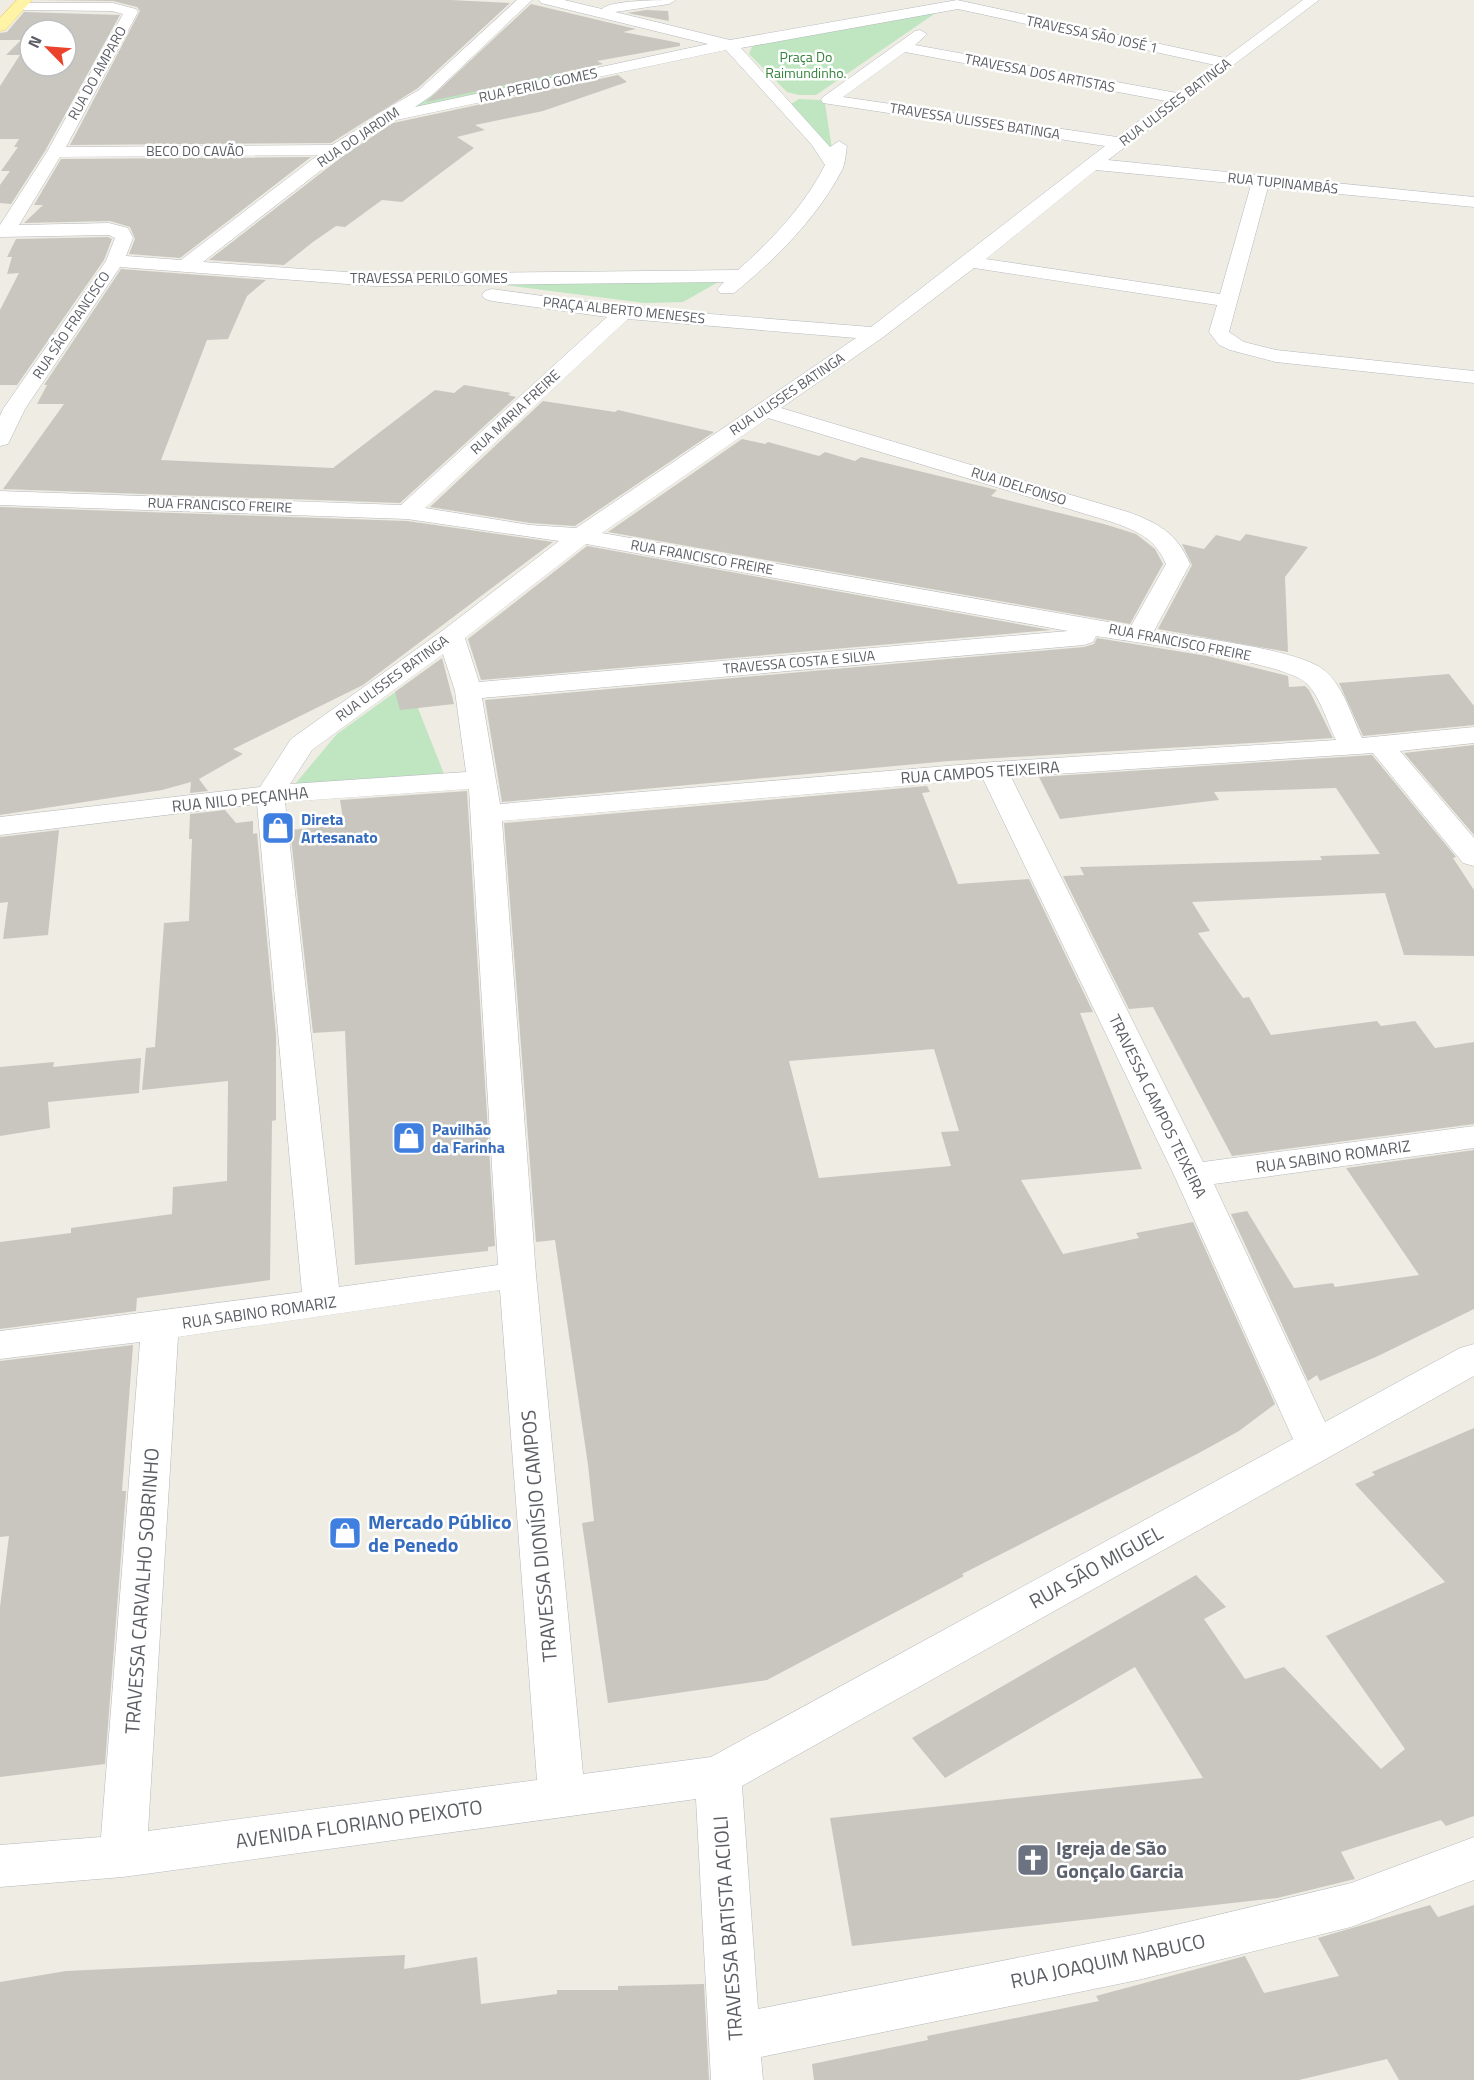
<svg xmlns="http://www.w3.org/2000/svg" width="1474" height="2080" viewBox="0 0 1474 2080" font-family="'Titillium Web',sans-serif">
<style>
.green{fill:#bfe6c0}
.building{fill:#c9c6c0;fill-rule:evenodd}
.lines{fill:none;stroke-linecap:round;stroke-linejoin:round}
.minor-casing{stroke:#b5b8bd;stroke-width:1}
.major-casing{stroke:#f3cd57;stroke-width:1}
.minor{fill:#fff;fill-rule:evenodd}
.major{fill:#fff4a6;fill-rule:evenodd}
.labels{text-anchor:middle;stroke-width:5;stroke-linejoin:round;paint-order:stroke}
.far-street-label{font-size:14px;fill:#5b5e64;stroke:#fff}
.far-park-label{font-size:14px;fill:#33823a;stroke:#fff}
.street-label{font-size:16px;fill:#5b5e64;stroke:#fff}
.shop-label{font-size:16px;font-weight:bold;fill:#366cbe;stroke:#fff;text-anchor:start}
.near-shop-label{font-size:20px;font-weight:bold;fill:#366cbe;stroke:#fff;text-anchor:start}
.near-street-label{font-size:20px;fill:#5b5e64;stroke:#fff}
.near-worship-label{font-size:20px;font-weight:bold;fill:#5b616d;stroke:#fff;text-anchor:start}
</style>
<rect width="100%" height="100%" fill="#eeece3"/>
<!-- green -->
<g class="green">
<polygon points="940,10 816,95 799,95 787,92 749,54 752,47 758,44"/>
<polygon points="648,60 403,114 432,94"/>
<polygon points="799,99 820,100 825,103 833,156 791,104"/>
<polygon points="442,277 727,277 683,302 645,303"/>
<polygon points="408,683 446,779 290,790 337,734"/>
</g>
<!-- building -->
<g class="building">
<polygon points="34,0 451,0 510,3 418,88 331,143 70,145 140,11 137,7 113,1"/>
<polygon points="531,4 636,29 623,32 680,43 680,46 597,61 603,64 426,102"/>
<polygon points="646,10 668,11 669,21 627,13"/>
<path d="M24,12L120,15L45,151L11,204L0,203V185L10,171H1L18,147H14L19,139H0V86L20,55H6L21,40H0V33L7,32ZM30,30H66V66H30Z"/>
<polygon points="618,75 627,82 543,111 475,125 485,130 457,137 474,148 402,202 382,200 345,227 336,226 313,242 284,265 209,260 343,156 393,123"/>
<polygon points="311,157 180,258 129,254 135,239 130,227 110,221 24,223 43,205 34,205 61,159"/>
<polygon points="108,237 112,239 104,260 17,385 0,385 0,310 19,273 7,274 12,257 7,257 16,239"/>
<polygon points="121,269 266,280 247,296 228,339 207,340 161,460 333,468 435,390 454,393 464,385 511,393 508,395 516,397 400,503 3,489 64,404 37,404 47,385 44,385"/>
<polygon points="543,401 615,412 618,410 714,432 575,526 530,523 430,507"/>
<polygon points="742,439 765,444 768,442 819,456 825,452 855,461 861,457 997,490 991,496 1104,524 1136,534 1155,549 1163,564 1130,624 608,532"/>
<polygon points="0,507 407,521 553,542 363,685 233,749 243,754 199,779 208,791 190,793 191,782 162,790 0,815"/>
<polygon points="1246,534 1308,547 1285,577 1288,652 1158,629 1192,565 1182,544 1204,549 1216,535 1240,541"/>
<polygon points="587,546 1051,630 481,680 468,639"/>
<polygon points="1097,638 1207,656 1288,676 1289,687 1305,686 1309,690 1333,738 949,761 502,802 485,700 1084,647 1094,644"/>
<polygon points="442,658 454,704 400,710 395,692"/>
<polygon points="1449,674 1474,706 1474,725 1363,736 1339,683"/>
<polygon points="1474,745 1474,835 1404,753"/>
<polygon points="1372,755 1456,857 1453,858 1474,890 1474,956 1404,955 1385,893 1192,902 1210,931 1198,933 1243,998 1249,997 1271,1035 1377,1021 1381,1026 1415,1021 1435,1048 1474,1042 1474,1124 1232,1156 1153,1007 1129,1009 1063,876 1084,875 1080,867 1322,860 1320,856 1380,854 1336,788 1214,792 1219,800 1060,819 1039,777"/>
<path d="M927,786L930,792L922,793L958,884L1029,879L1093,1012L1080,1013L1142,1169L1021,1180L1063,1254L1139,1238L1136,1233L1193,1222L1275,1404L1239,1431L1197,1454L962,1574L964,1576L767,1680L608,1703L582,1523L594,1521L588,1465L555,1240L536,1242L504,823ZM934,1049L959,1131L941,1132L951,1166L819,1178L789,1061Z"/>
<polygon points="467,791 495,1246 488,1247 488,1251 355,1265 345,1031 313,1033 290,830 332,826 331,821 343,819 340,800"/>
<polygon points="225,810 236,823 253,821 253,834 257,833 276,1035 276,1120 272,1121 270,1280 137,1298 136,1311 0,1329 0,1242 71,1233 71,1228 172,1214 173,1187 227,1181 228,1081 142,1090 146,1048 155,1047 164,923 189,921 192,839 189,839 190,814"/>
<polygon points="59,830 48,935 3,939 8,902 0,903 0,837"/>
<polygon points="141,1058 139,1093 48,1102 50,1128 0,1136 0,1067 54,1062 53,1067"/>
<polygon points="1474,1150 1474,1309 1378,1356 1320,1381 1317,1375 1308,1381 1231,1214 1247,1211 1294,1288 1333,1283 1335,1287 1419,1275 1346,1168"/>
<polygon points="133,1345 122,1491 126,1491 105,1764 0,1777 0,1607 9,1536 0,1537 0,1361"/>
<polygon points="1474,1428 1474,1816 1446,1826 1441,1820 1341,1852 1355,1879 1277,1898 852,1946 830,1818 1203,1778 1135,1667 945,1778 912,1738 1196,1575 1226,1607 1204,1619 1245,1679 1284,1667 1381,1769 1405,1749 1326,1636 1445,1582 1355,1484 1375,1475 1372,1472"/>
<polygon points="1430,1905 1438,1917 1474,1905 1474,2080 1399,2080 1387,2059 1299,2080 814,2080 812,2064 928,2040 927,2036 1099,2001 1096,1996 1245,1956 1264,1993 1339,1976 1318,1938"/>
<polygon points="405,1955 404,1969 477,1957 481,2004 557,1994 557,1990 618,1990 618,1986 704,1984 709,2080 0,2080 0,1982 66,1971"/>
</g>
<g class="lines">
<!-- minor casing -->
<g class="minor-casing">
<path id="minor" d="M517,0H532L431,96L415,107L708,44L541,3L539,0H564L602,9C610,0 661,0 676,0L669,4L615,12L730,40L957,0L1225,58L1303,0H1319L1108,160L1474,197V207L1268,187L1229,332L1244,342L1276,350L1474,371V383L1276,362L1230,350L1219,345L1209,332L1217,305L974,268L882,338L781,408L1128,512C1158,523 1177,533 1190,564L1154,631C1192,637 1298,649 1324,670C1343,685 1352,717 1362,738L1474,727V743L1400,751L1474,838V866L1463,863L1373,753L1011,777L1203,1162L1474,1126V1148L1214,1184L1325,1422L1460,1348L1474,1344V1376L742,1786L758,2009L1138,1934L1351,1883L1474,1837V1880L1351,1927L1138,1980L761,2057L763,2080H711L696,1799L123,1877L0,1887V1845L101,1837L140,1342L0,1359V1331L302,1292L257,804L0,835V817L260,787L291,739L442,631L559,541L407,519L0,505V491L401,505L607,317L492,301L485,299L482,295L485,291L492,289L623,307L871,327L1105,146L823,103L821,100L823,97L915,31L920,30L927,34L915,45L1177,93L1215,65L958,9L741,48L830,147L839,141L847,146C846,152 845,163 843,168C819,216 775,260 734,293H720L717,289L724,282L374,286L120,267L25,409L8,444L0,446V416L3,409L106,261L115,238L109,235L0,237V225L47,152L123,14L112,11L21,10L14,6L16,3H113L136,9L138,12L66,147L332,145L372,120L374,116L419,90ZM726,50L812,145L825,165C804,206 772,240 738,270L374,274L203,262L342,154L392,121ZM905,52L1166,101L1117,137L843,97ZM318,155L181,260L126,256L133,238L128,228L109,223L19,225L60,157ZM1096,170L1251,185L1220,294L986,259ZM628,319L856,338L576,528L530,525L425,508ZM768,418L1112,522C1137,531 1155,538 1166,564L1131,626L602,533ZM586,544L1068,631L479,682L465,638ZM1096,636C1133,642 1286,662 1306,683C1320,696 1327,722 1336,740L993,762L500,804L482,698L1084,645L1093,642ZM443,654L455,691L466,772L290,784L312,750ZM983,779L1174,1175L1293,1439L711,1757L583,1774L536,1275L502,821ZM469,789L498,1265L339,1287L285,802ZM500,1290L537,1780L148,1831L178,1337Z"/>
</g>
<!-- major casing -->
<g class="major-casing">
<polygon id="major" points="17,0 32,0 5,30 0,31 0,18"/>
</g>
<!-- minor -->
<use href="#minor" class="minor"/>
<!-- major -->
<use href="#major" class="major"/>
</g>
<!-- icons -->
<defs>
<g id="shop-square" transform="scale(1.725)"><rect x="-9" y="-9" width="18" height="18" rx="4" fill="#3f7fe0" stroke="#fff"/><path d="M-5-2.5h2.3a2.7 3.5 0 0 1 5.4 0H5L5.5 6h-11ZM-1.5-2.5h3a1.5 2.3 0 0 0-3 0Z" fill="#fff"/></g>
<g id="church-square" transform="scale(1.725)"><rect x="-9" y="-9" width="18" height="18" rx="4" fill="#6b7280" stroke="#fff"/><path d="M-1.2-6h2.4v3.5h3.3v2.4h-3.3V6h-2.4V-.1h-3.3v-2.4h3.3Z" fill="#fff"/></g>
</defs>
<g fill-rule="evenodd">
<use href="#shop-square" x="278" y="828"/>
<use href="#shop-square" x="409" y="1138"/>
<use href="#shop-square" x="345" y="1533"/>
<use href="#church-square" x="1033" y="1860"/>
</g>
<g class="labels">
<!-- far-street labels -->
<g class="far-street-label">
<text transform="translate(1092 34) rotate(12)" y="5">TRAVESSA SÃO JOSÉ 1</text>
<text transform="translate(97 73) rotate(-61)" y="5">RUA DO AMPARO</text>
<text transform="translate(1040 73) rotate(11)" y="5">TRAVESSA DOS ARTISTAS</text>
<text transform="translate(538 85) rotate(-12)" y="5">RUA PERILO GOMES</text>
<text transform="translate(1175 102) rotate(-37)" y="5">RUA ULISSES BATINGA</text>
<text transform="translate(975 121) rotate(9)" y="5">TRAVESSA ULISSES BATINGA</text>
<text transform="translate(358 137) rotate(-34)" y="5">RUA DO JARDIM</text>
<text x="195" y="156">BECO DO CAVÃO</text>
<text transform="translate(1283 183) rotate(6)" y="5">RUA TUPINAMBÁS</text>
<text x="429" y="283">TRAVESSA PERILO GOMES</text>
<text transform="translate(624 310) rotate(6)" y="5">PRAÇA ALBERTO MENESES</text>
<text transform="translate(71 325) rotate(-56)" y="5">RUA SÃO FRANCISCO</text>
<text transform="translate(787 394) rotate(-34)" y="5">RUA ULISSES BATINGA</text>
<text transform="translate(515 412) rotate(-43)" y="5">RUA MARIA FREIRE</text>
<text transform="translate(1019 486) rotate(17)" y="5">RUA IDELFONSO</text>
<text transform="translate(220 505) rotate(2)" y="5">RUA FRANCISCO FREIRE</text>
<text transform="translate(702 557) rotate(10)" y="5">RUA FRANCISCO FREIRE</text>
<text transform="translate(1180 642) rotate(11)" y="5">RUA FRANCISCO FREIRE</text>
<text transform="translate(799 662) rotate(-5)" y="5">TRAVESSA COSTA E SILVA</text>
<text transform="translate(392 678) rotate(-36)" y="5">RUA ULISSES BATINGA</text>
</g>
<!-- far-park labels -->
<g class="far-park-label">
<text x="806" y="62">Praça Do<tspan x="806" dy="16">Raimundinho.</tspan></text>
</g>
<!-- street labels -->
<g class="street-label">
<text transform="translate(980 772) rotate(-4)" y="6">RUA CAMPOS TEIXEIRA</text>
<text transform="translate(240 799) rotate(-6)" y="6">RUA NILO PEÇANHA</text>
<text transform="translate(1158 1106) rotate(64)" y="6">TRAVESSA CAMPOS TEIXEIRA</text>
<text transform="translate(1333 1156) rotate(-8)" y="6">RUA SABINO ROMARIZ</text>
<text transform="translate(259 1312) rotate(-8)" y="6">RUA SABINO ROMARIZ</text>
</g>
<!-- shop labels -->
<g class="shop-label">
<text x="301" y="825">Direta<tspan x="301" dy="18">Artesanato</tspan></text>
<text x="432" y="1135">Pavilhão<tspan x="432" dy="18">da Farinha</tspan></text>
</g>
<!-- near-shop labels -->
<g class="near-shop-label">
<text x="368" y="1529">Mercado Público<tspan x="368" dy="23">de Penedo</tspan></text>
</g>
<!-- near-street labels -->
<g class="near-street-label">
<text transform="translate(539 1536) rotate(-95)" y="7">TRAVESSA DIONÍSIO CAMPOS</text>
<text transform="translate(1096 1567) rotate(-29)" y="7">RUA SÃO MIGUEL</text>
<text transform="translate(142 1591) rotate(-86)" y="7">TRAVESSA CARVALHO SOBRINHO</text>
<text transform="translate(359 1824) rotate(-8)" y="7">AVENIDA FLORIANO PEIXOTO</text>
<text transform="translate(728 1928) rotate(-94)" y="7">TRAVESSA BATISTA ACIOLI</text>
<text transform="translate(1108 1961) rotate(-12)" y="7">RUA JOAQUIM NABUCO</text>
</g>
<!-- near-worship labels -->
<g class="near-worship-label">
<text x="1056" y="1855">Igreja de São<tspan x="1056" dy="23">Gonçalo Garcia</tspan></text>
</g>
</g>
<!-- north arrow -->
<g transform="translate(48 48) rotate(295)"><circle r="28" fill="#ffffff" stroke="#bdbfc1" stroke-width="1.5"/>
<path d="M0-4.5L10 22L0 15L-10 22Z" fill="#eb422c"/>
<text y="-9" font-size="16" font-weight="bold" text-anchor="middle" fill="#5b5e64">N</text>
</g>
</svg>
